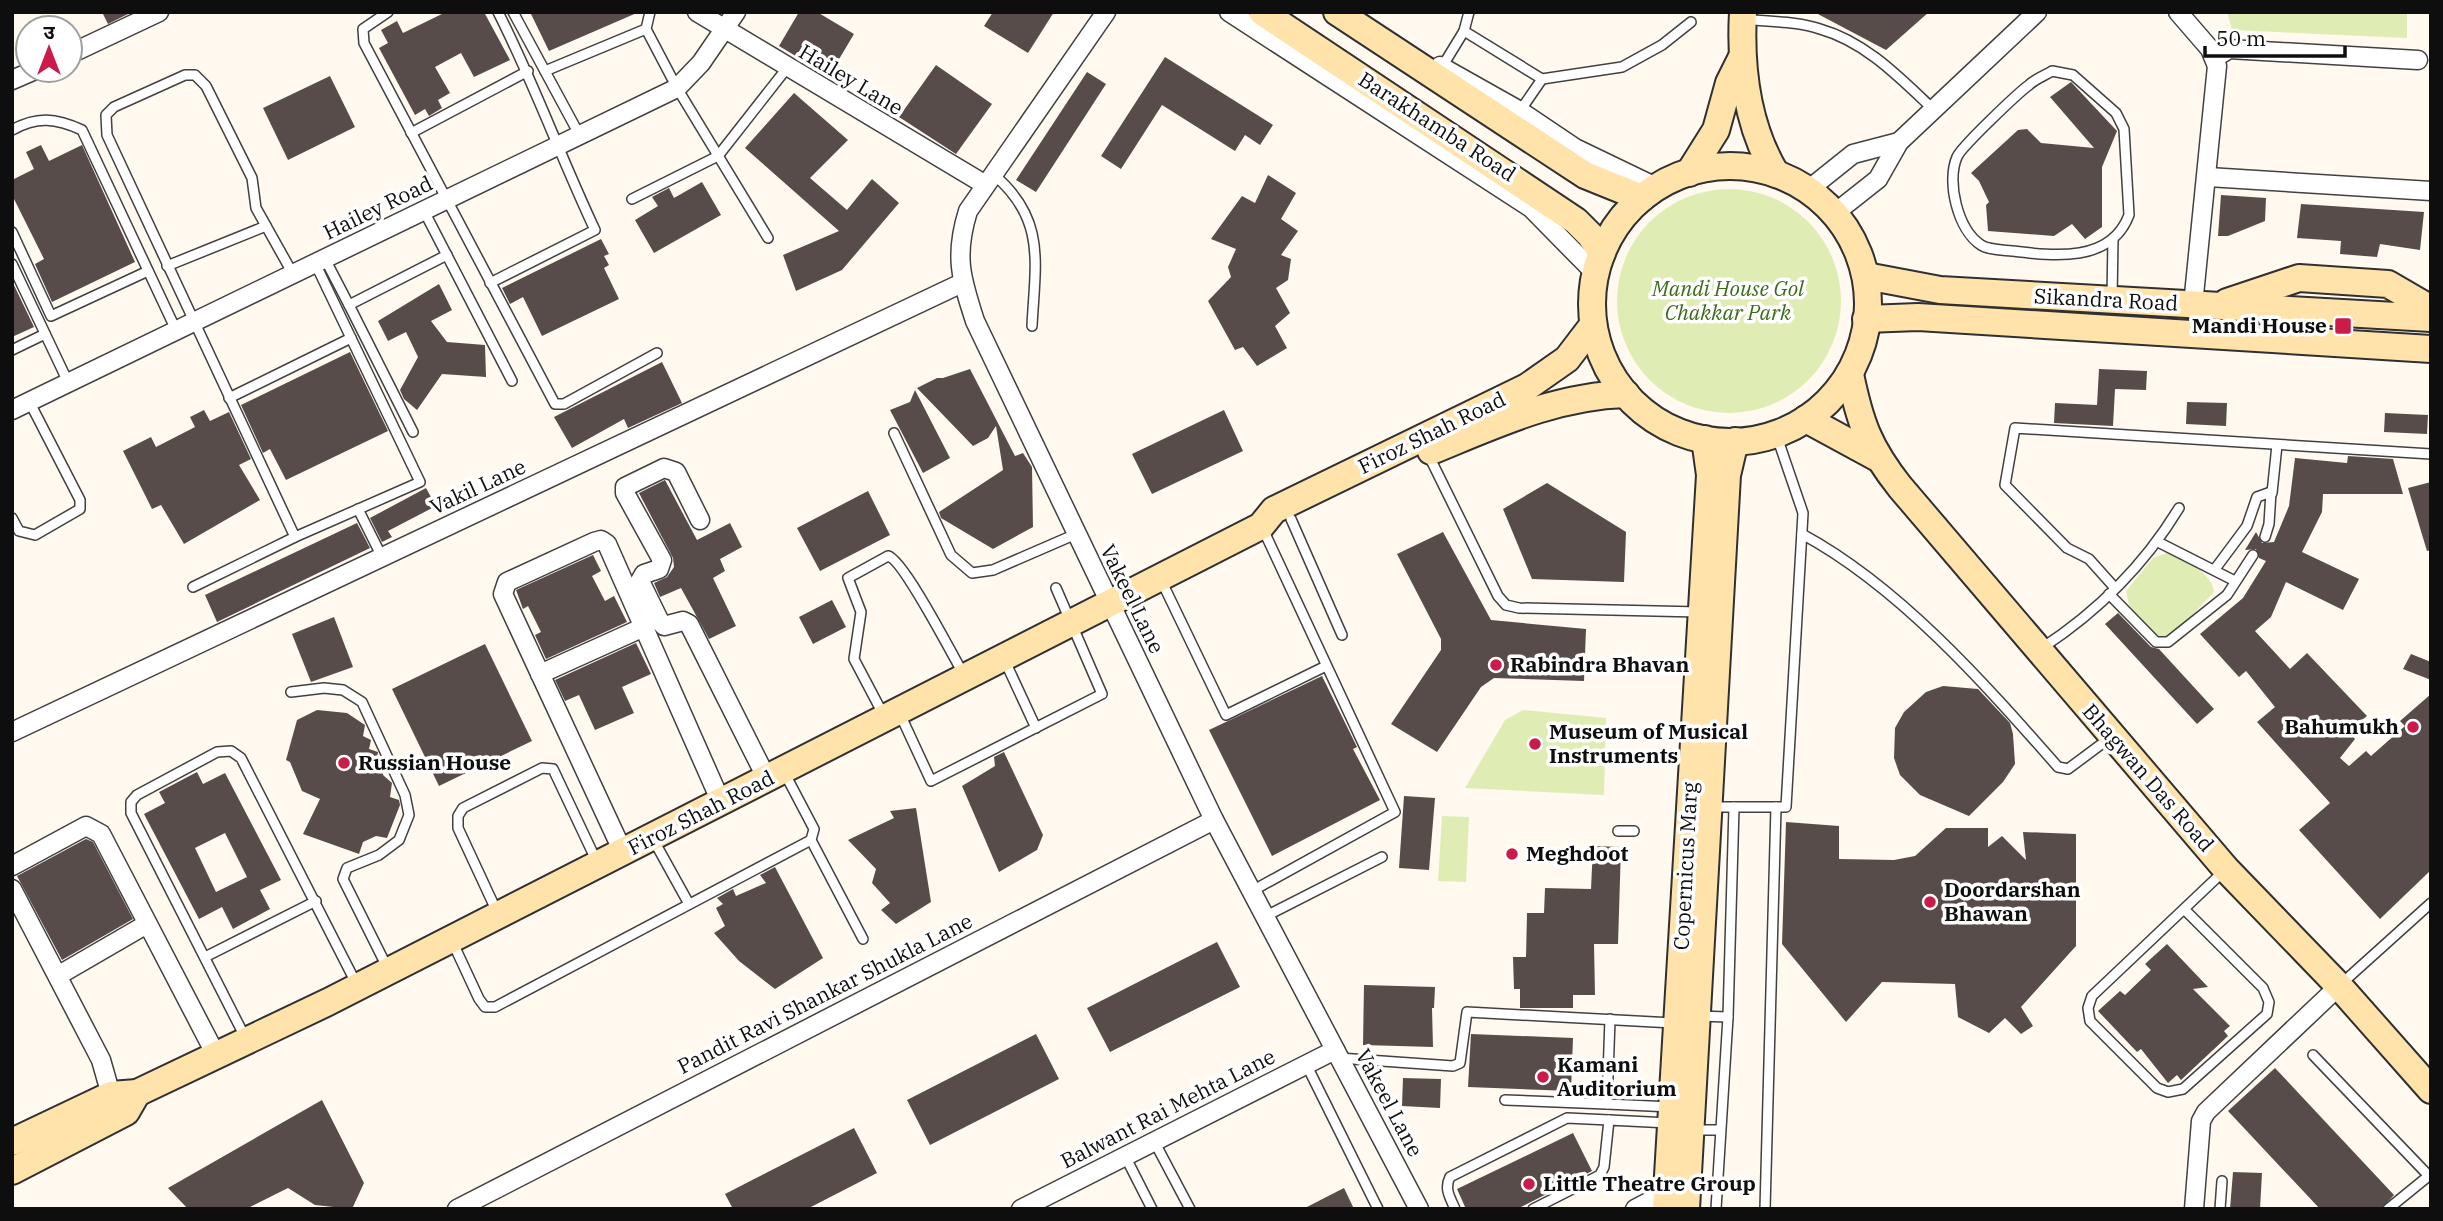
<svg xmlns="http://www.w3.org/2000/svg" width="2443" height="1221" viewBox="0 0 2443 1221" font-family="'IBM Plex Serif','Noto Sans Devanagari',serif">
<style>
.green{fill:#dfedb5}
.building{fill:#584c4a;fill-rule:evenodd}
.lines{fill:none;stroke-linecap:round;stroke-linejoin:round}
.lane-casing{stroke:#414141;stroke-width:12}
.street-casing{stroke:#414141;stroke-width:21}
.secondary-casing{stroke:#303030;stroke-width:30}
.lane{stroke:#fff;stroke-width:9}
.street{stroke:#fff;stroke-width:18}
.secondary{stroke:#ffe3ab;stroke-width:26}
.poi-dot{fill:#ca1b4a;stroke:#fff;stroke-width:2.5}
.labels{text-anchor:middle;stroke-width:7;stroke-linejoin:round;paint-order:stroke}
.street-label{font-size:21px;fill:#0e0e0e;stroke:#fff}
.park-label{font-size:21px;font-style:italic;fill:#3c6c19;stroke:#fff}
.poi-label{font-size:21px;font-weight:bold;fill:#0e0e0e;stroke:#fff;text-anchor:start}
</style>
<rect width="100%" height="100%" fill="#fff9f0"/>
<!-- green -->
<g class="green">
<polygon points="2227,12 2407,12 2407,38 2232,30"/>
<circle cx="1729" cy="301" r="112"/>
<path d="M2167,553C2183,556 2213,575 2214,592L2174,634L2159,638L2129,605L2126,591L2153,558Z"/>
<polygon points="1523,710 1606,718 1604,795 1465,788 1505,720"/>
<polygon points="1442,816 1469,817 1466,882 1438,881"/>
</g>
<!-- building -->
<g class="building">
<polygon points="102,12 132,12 108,24"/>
<polygon points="446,12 484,12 510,60 474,77 461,53 435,67 450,93 438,100 442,108 429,116 425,109 415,115 379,48 388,43 381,30 397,21 403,33"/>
<polygon points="530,12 639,12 549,51"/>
<polygon points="799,12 817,12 854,34 829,76 779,46"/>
<polygon points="993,12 1054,12 1028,53 984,26"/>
<polygon points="1814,12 1929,12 1886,50"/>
<polygon points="1165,57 1273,125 1260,145 1245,135 1235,151 1162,105 1121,169 1101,156"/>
<polygon points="936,65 992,104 956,154 899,117"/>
<polygon points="1087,72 1106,84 1036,192 1016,180"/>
<polygon points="330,76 355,127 288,160 263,108"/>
<polygon points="2071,82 2117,131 2102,167 2102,227 2085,239 2072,224 2054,236 1988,231 1986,205 1989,202 1979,181 1971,173 2018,130 2027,129 2041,143 2094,148 2050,97"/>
<polygon points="794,93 848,140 810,178 847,210 872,179 899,203 842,270 796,291 783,255 839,231 745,148"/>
<polygon points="41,145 49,161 82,145 135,262 52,302 35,264 44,259 12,195 12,180 34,169 26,152"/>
<polygon points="1268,175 1296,193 1281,219 1298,231 1281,255 1291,259 1288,280 1276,288 1290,313 1275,326 1287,348 1257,366 1243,347 1235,350 1208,301 1231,277 1228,267 1236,249 1211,239 1242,196 1255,203"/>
<polygon points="702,182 721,215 654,253 635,220 658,206 652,197 669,188 674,198"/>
<polygon points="2221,195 2266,198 2265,221 2228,236 2218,236"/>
<polygon points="2301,204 2424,212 2420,250 2380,244 2377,257 2340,254 2341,241 2297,238"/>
<polygon points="601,239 609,254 604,256 609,265 604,268 619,299 542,336 523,297 510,304 502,288"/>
<polygon points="12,281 34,327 12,337"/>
<polygon points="439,284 452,310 431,321 447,342 485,345 486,377 442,374 417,410 404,399 400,390 418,357 406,332 388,341 378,321"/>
<polygon points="350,352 388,431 286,480 270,449 263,453 241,405"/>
<polygon points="662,362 682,403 628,428 624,419 572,448 554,417"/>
<polygon points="970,369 1015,456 1023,453 1032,467 1033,527 993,549 941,518 939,512 1003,470 996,426 988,438 973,446 917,388 937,378 943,378"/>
<polygon points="2099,369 2147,371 2146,390 2115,389 2113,426 2054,423 2055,403 2097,405"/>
<polygon points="915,390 950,458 923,473 890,410 910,402"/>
<polygon points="2187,402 2227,403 2226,426 2186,424"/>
<polygon points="204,410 210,421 229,412 251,459 239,465 260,500 184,544 161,505 152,509 123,451 151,437 156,447 195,427 190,417"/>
<polygon points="1224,410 1243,451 1152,494 1132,454"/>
<polygon points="2385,413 2428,415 2427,434 2384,432"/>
<polygon points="2348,456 2393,459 2403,494 2323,494 2322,512 2302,552 2359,579 2343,610 2286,582 2271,617 2255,631 2290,669 2307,653 2367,716 2348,731 2355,739 2340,758 2349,766 2366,751 2371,756 2405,726 2400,721 2431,694 2431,870 2380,919 2299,830 2330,803 2257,722 2275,707 2246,671 2239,677 2200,634 2243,598 2266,561 2259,558 2256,549 2245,550 2256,532 2262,543 2274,542 2289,506 2295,458 2347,463"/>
<polygon points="665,480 697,540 730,523 742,547 720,559 725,571 713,578 736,626 709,639 681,588 660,597 654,583 667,577 674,567 673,558 639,493"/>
<polygon points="2431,482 2431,550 2427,551 2408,488"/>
<polygon points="1547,483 1626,532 1624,582 1532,579 1503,509"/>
<polygon points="426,488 436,506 388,531 392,537 382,542 370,518"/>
<polygon points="868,491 890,535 820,571 797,528"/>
<polygon points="357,523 370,548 217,622 205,595"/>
<polygon points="1443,532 1491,620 1586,629 1584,681 1494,678 1481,687 1437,752 1391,724 1441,650 1441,639 1397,554"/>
<polygon points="593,555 601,571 592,576 605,601 614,596 627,622 546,659 535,635 541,632 528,606 523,609 516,590"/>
<polygon points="832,600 846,627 813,644 799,617"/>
<polygon points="2118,613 2151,647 2159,649 2214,709 2197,724 2105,624"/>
<polygon points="334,617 353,667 311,682 292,634"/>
<polygon points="636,643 651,674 622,687 634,713 595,730 579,695 565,701 555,680"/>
<polygon points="485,644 532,741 439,786 392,689"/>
<polygon points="2411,654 2431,662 2431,680 2403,669"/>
<polygon points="1322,676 1357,747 1353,749 1380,800 1272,856 1209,730"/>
<polygon points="1943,686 1978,689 2010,723 2013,734 2015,764 2003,782 1969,816 1920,795 1900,775 1894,758 1895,728 1904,712 1926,692"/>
<polygon points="317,710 347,713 365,725 363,736 371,740 369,749 378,752 376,762 383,764 383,775 392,783 390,797 399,800 400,805 387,838 376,836 363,842 359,854 303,834 320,799 302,791 290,762 286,760 297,720"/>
<polygon points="1004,752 1043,835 1037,850 999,872 962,786 995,766 994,757"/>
<path d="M197,772L203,784L225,773L281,880L260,890L270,909L233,929L222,907L199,919L144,814L165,803L159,792ZM225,833L247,877L216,892L195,848Z"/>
<polygon points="1404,796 1435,798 1429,870 1399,868"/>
<polygon points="916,808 931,902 896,924 881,910 890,903 872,883 876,869 848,840 894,818 890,811"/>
<polygon points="1786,822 1839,826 1839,859 1894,860 1915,856 1946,828 1988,828 1988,847 2002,836 2026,860 2023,832 2076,834 2076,946 2021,1007 2033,1026 2021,1034 2005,1018 1989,1033 1958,1017 1955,984 1882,982 1846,1022 1782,944"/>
<polygon points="86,839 93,842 133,919 62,960 17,876"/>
<polygon points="1593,846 1621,847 1618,944 1594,944 1595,995 1573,995 1573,1008 1520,1008 1520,989 1514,989 1513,957 1526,957 1527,913 1544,913 1545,888 1591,889"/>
<polygon points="775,867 823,958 775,989 739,961 714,933 725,926 716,908 723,904 717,898 733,889 736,896 766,883 760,875"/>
<polygon points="1217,942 1240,987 1110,1052 1087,1008"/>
<polygon points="2167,944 2208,987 2193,989 2230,1026 2224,1031 2228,1036 2181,1080 2177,1075 2168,1083 2141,1049 2137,1052 2098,1011 2120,991 2125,995 2151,970 2145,964"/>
<polygon points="1364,985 1435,987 1434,1008 1432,1008 1433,1047 1363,1045"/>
<polygon points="1036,1034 1059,1079 930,1145 907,1100"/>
<polygon points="1471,1034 1573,1038 1571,1091 1468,1087"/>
<polygon points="2275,1068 2394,1195 2381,1209 2320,1209 2228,1111"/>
<polygon points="1403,1078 1441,1079 1440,1108 1402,1106"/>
<polygon points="322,1100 364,1183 352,1209 315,1205 288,1188 246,1209 188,1209 168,1188"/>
<polygon points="854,1128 877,1173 807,1209 733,1209 725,1194"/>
<polygon points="1573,1133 1592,1171 1517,1209 1466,1209 1457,1189"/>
<polygon points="2233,1172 2262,1173 2260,1209 2230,1209"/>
<polygon points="1344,1188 1354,1209 1303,1209"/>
</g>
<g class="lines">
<!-- lane casing -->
<g class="lane-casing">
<g id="lane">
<polyline points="388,12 363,29 364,43 555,404 564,404 657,353"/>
<polyline points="513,12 580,136"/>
<polyline points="650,12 646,29 677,88 768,238"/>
<path d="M1744,19C1769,22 1796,21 1820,29C1866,42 1900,78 1934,110"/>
<polyline points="1464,31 1542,79 1520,111"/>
<polyline points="1442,67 1464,31 1469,12"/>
<polyline points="545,71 646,29"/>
<path d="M2052,71L2073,75L2116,113L2124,129L2129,215C2111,263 2054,256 2012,251C2003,250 1988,250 1981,245C1958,230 1946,182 1957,157C1961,147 2018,93 2029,85C2035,79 2044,76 2052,71Z"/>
<polyline points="1542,79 1622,67 1662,45 1691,22"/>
<path d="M12,130C37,116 56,118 82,130L176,330"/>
<polyline points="411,133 528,71"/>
<path d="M993,174C1047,219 1035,264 1032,326"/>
<polyline points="632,199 718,156 787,68"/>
<polyline points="424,211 512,381"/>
<polyline points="12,232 51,316 148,271"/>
<polyline points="325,259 349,305"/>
<polyline points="12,264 68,382"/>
<polyline points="167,266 266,226"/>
<polyline points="293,274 256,208 252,178 206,86 195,75 185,75 114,107 106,115 107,135 295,537 420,482 315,263"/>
<path d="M490,283L595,230C561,158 534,83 498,12"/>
<polyline points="2112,298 2113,239"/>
<polyline points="12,350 45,334"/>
<polyline points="229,398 351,338"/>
<polyline points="413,432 349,305 447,255"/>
<polyline points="894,433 951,555 972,573 993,570 1076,534"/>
<polyline points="1428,454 1498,596 1506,605 1519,608 1699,612"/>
<polyline points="2272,493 2277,445"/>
<polyline points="358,509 382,557"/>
<polyline points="12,518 19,531 35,535 80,509 80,500 29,401"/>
<polyline points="1291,519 1342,635"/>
<path d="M1802,534C1900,587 1985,684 2058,767L2068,769L2111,737"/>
<polyline points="2158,542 2235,581"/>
<polyline points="2215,569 2247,526 2257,497 2271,492 2269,524 2265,537"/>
<polyline points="1161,580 1226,715 1326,666"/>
<polyline points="193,587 295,537"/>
<polyline points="2115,588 2089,559 2067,548 2005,485 2015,428 2431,454"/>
<polyline points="2109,594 2156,642 2168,642 2227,595 2253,555"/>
<path d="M2042,648C2097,612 2145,564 2179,508"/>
<polyline points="1004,659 1036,728"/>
<polyline points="291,692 324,688 343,690 362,702 405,795 409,815 399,840 379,855 347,868 343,879 388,969"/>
<polyline points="899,712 931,781 1102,694 1056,588"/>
<path d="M883,714L854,659L861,612L848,578L888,556C903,559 953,656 964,675"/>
<polyline points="1711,807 1786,807 1803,513 1776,434"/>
<polyline points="1618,831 1634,831"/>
<polyline points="653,839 689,904"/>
<polyline points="811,840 863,939"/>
<polyline points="1252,891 1395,812 1262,527"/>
<polyline points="2184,909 2263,988 2269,1002 2267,1014 2183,1089 2168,1092 2157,1088 2090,1021 2088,1008 2092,996 2225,870"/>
<polyline points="498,914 458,828 458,816 463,808 542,768 553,769 597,862"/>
<polyline points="1266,916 1382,857"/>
<polyline points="452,941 479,999 485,1007 495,1007 811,840 814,829 784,772"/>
<polyline points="205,957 316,901"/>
<polyline points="2340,985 2431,903"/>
<polyline points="1698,1016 1728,1017"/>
<polyline points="1610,1019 1607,1104 1671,1107"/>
<polyline points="246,1039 131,813 131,802 137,795 217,752 231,751 241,758 356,983"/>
<polyline points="2313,1055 2429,1176"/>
<polyline points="1339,1058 1453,1066 1460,1063 1467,1012 1673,1023"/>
<polyline points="1306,1064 1378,1209"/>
<polyline points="1505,1100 1607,1104"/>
<polyline points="1692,1130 1718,1130"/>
<polyline points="1154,1141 1190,1209"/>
<polyline points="1125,1156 1152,1209"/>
<path d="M1455,1209C1450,1197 1444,1189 1450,1177L1567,1118L1609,1120"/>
<polyline points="1533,1209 1600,1175 1604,1167 1609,1120 1669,1123"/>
<polyline points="1716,1209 1728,1017 1734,807"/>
<polyline points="1765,1209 1776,807"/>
<polyline points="2220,1209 2222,1181"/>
<polyline points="2388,1209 2431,1174"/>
</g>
</g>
<!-- street casing -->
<g class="street-casing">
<g id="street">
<polyline points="697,12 984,184"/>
<path d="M1106,12L968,211C954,256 961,278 975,321L1214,820L1419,1209"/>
<polyline points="1229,12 1531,208 1595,273"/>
<polyline points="2178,12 2210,49 2217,66 2193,305"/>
<polyline points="70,54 159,12"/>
<polyline points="2216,57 2229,49 2418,60"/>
<polyline points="1440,66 1520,111 1575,148 1656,187"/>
<polyline points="12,80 35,70"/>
<polyline points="2208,177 2431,191"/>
<polyline points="1808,190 1853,154 1899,142"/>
<polyline points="1835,213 1878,179 1899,142 2037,12"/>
<polyline points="12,410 677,88 701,63 736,12"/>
<polyline points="700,520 676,472 664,468 625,487 625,493 662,560 659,569 644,574 640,581 660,622 664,626 683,621 689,624 767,779"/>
<polyline points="540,674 644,627"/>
<polyline points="12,732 962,283"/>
<polyline points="623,852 503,594 507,582 594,542 601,540 607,544 721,802"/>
<polyline points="12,866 86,826 101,834 216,1055"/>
<polyline points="12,889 101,1060 111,1095"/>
<polyline points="59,975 147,924"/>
<polyline points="457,1209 1214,820"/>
<polyline points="1021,1209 1335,1050"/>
<polyline points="1635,1209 1675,1188"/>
<polyline points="2194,1209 2201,1121 2206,1112 2339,986"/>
</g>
</g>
<!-- secondary casing -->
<g class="secondary-casing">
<g id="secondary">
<polyline points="1262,12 1576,221 1590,235 1602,253"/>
<polyline points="1337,12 1585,175 1642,198"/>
<path d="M1743,12C1740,67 1747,126 1776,174"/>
<circle cx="1730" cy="304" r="138"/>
<polyline points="1689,173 1716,130 1729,83 1741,59"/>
<polyline points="1866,276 1940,290 2431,318"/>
<polyline points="2227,302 2299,278 2388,284 2431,309"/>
<polyline points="1866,319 1918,317 2431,349"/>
<path d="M1850,374C1860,423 1869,448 1900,487L2226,869L2339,986L2431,1090"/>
<polyline points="1806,419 1876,457"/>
<path d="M1431,451C1495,425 1555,396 1626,394"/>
<polyline points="12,1142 111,1095 137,1093 328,1002 1261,526 1274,510 1527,387 1567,359 1593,325"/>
<polyline points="12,1171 126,1112 137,1093"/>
<polyline points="1666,1209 1710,475 1705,439"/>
<polyline points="1686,1209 1727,475 1735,441"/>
</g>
</g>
<!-- lane -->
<use href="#lane" class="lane"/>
<!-- street -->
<use href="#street" class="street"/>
<!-- secondary -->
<use href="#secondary" class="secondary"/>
</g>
<!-- markers -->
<g class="poi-dot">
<rect x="2334" y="317" width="18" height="18" rx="3.5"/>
<circle cx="1496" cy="665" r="7"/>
<circle cx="2413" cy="727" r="7"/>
<circle cx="1535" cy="744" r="7"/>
<circle cx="344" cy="763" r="7"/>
<circle cx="1512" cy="854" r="7"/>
<circle cx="1930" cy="902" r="7"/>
<circle cx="1543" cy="1077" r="7"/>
<circle cx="1529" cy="1184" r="7"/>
</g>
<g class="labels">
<!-- street labels -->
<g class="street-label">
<text transform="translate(851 80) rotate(31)" y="7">Hailey Lane</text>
<text transform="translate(1437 127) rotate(33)" y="7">Barakhamba Road</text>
<text transform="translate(378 208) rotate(-26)" y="7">Hailey Road</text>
<text transform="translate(2106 300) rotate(3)" y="7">Sikandra Road</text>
<text transform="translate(1432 433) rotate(-26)" y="7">Firoz Shah Road</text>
<text transform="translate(478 487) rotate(-25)" y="7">Vakil Lane</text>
<text transform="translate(1132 599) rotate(64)" y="7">Vakeel Lane</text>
<text transform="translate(2148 778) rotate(49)" y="7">Bhagwan Das Road</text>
<text transform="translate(701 813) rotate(-27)" y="7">Firoz Shah Road</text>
<text transform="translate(1686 866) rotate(-87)" y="7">Copernicus Marg</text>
<text transform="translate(825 994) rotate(-27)" y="7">Pandit Ravi Shankar Shukla Lane</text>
<text transform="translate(1389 1103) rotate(62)" y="7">Vakeel Lane</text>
<text transform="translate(1168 1109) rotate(-27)" y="7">Balwant Rai Mehta Lane</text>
</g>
<!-- park labels -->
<g class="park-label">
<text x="1728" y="296">Mandi House Gol<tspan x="1728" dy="24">Chakkar Park</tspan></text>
</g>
<!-- poi labels -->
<g class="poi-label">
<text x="2327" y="333" text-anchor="end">Mandi House</text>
<text x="1510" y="672">Rabindra Bhavan</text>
<text x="2399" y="734" text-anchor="end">Bahumukh</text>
<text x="1549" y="739">Museum of Musical<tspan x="1549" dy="24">Instruments</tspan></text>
<text x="358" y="770">Russian House</text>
<text x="1526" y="861">Meghdoot</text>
<text x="1944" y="897">Doordarshan<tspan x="1944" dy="24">Bhawan</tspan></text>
<text x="1557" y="1072">Kamani<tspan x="1557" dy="24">Auditorium</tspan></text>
<text x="1543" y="1191">Little Theatre Group</text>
</g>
</g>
<!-- border -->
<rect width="2443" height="1221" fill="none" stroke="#0e0e0e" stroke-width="28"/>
<!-- north arrow -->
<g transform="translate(49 49)"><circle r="33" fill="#ffffff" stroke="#9f9f9f" stroke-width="2"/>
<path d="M0-5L12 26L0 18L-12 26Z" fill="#ca1b4a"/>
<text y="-10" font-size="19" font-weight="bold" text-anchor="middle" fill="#0e0e0e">उ</text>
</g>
<!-- scale -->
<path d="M2205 46v10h140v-10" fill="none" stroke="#0e0e0e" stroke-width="3.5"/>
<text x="2216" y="46" font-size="21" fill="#0e0e0e" stroke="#ffffff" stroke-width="5" paint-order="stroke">50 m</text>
</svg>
